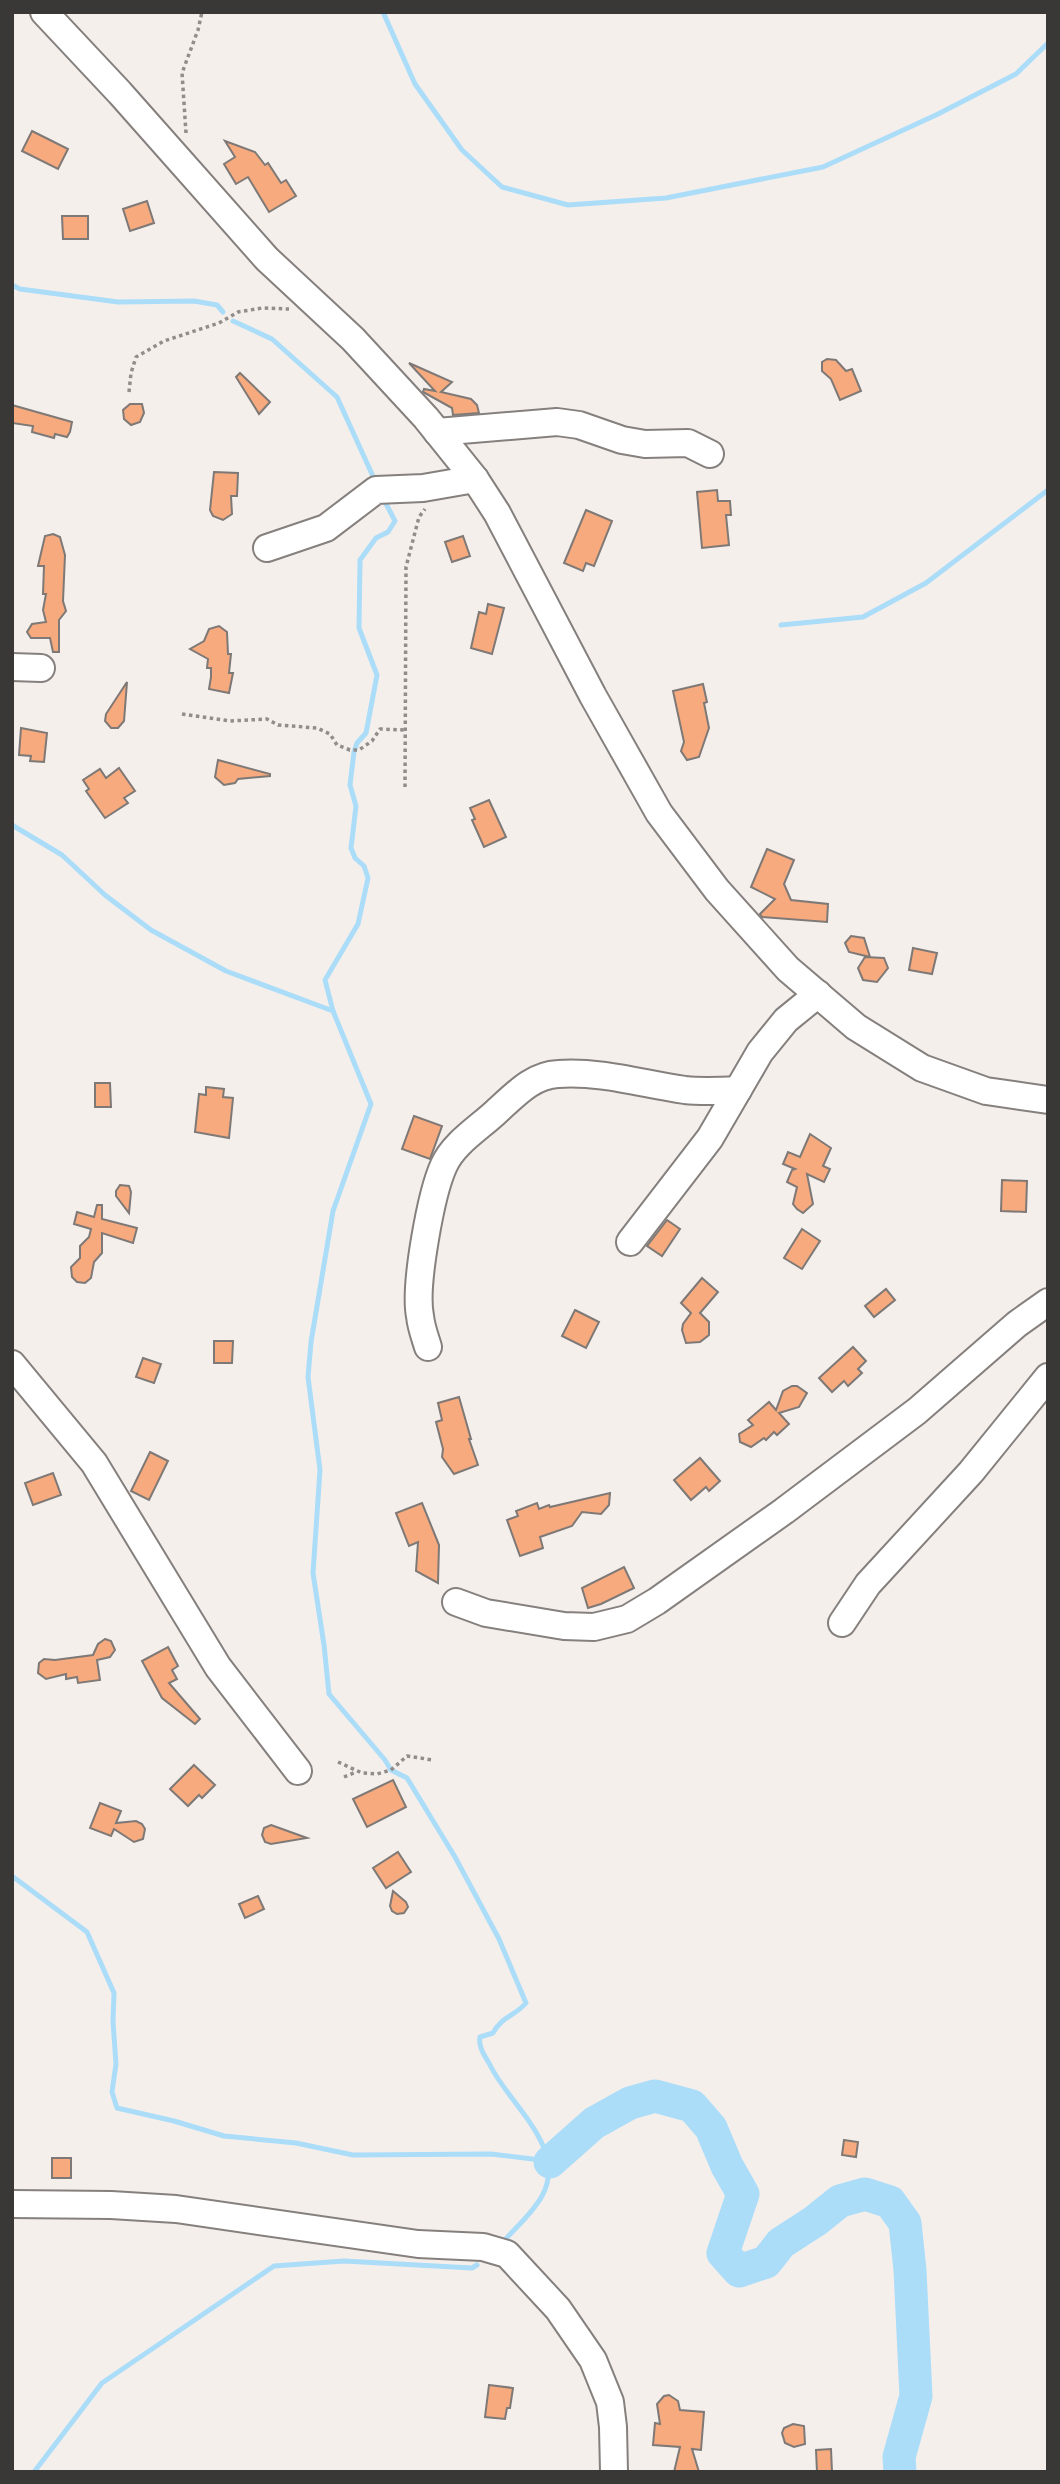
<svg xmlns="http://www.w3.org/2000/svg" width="1060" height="2484" viewBox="0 0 1060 2484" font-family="'Zilla Slab',serif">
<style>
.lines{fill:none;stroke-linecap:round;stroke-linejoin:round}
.stream{stroke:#abddf9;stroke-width:5}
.river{stroke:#abddf9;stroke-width:33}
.building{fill:#f6aa7d;stroke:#7e7976;stroke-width:2}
.minor-casing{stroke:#85807d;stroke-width:30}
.path{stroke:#918d8b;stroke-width:3.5;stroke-dasharray:3.5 3.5;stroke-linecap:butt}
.minor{stroke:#fff;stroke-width:26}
</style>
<rect width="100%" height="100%" fill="#f5efec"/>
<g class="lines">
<!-- stream -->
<g class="stream">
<polyline points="383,12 415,84 462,150 502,187 568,205 666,198 823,167 936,115 1016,74 1048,43"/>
<polyline points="12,285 20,289 118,302 194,301 217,305 223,312"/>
<polyline points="233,321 272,339 337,397 376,483"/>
<path d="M383,498L395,521L388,532L376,538L360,560L359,628L377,675L366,733L357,743L354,752L350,785L356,806L351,848L355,858L364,866L368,878L358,924L325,980L333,1011L371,1104L333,1211L311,1342L308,1377L320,1470L313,1573L324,1645L329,1694L385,1760L391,1770L407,1778L455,1857L499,1939L526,2003C515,2016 501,2017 493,2033L480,2037C478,2048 486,2057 491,2067C511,2106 568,2149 542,2196C532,2214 516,2227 503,2242"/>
<polyline points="781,625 863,617 926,583 1048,490"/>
<polyline points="12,825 62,855 105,895 151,930 226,971 333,1011"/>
<polyline points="12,1876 87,1932 114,1993 113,2022 116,2064 112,2092 117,2108 174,2121 224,2136 296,2143 353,2155 491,2154 549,2161"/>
<polyline points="34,2472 102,2383 274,2266 344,2261 472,2268 477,2265"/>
</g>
<!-- river -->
<polyline class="river" points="550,2162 594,2123 630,2103 655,2096 692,2106 711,2128 727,2166 743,2194 723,2253 739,2271 766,2262 781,2243 815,2221 840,2201 865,2194 890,2202 905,2223 910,2270 916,2396 899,2457 900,2472"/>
</g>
<!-- building -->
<g class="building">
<polygon points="32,131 68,149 58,169 22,151"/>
<polygon points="225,141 255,152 265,165 268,163 281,183 286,180 296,196 269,212 248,177 236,184 224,164 235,157"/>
<polygon points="147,201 154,223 130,231 123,209"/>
<polygon points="62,216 88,216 88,239 63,239"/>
<polygon points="827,359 836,360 846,371 852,369 861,391 840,400 831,379 822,371 822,362"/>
<polygon points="409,363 452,382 441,392 471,399 477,405 479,413 453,415 452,408 423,392 424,389 435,391"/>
<polygon points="240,373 270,402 259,414 236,377"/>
<polygon points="130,404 142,404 144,413 140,422 131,425 124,419 123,410"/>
<polygon points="12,405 72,422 70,432 67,437 55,434 54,438 32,432 33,426 12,423"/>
<polygon points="214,472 238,473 237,496 231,496 232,514 223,520 213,516 210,510"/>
<polygon points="717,490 718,501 730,501 731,515 726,515 729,545 702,548 697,492"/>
<polygon points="586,510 612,521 594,566 586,563 583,571 564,563"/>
<polygon points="53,534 60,537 65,555 63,601 66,611 59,620 59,652 53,652 50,638 31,638 27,632 32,624 46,622 43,610 46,594 43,594 44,566 38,566 45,536"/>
<polygon points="463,536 470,556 452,562 445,542"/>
<polygon points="488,604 504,608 492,654 471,648 479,612 486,614"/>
<polygon points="219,626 227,632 228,654 231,654 229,673 233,673 229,693 209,689 211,677 211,668 207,668 208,659 190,649 204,641 209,629"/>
<polygon points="127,682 124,721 118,728 111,728 105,721 106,714"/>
<polygon points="703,684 707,702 704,703 709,728 699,757 687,760 681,751 684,742 673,691"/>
<polygon points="21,728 47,733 44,762 30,761 31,756 19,755"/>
<polygon points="218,760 270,774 270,776 238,779 235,783 224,785 215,777"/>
<polygon points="119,768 135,791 124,798 128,803 105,818 86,791 89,789 83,780 100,769 106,778"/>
<polygon points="489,800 506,837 484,847 472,820 475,819 470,808"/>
<polygon points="767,849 794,860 784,884 791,900 828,904 827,922 762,917 760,914 775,899 751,887"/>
<polygon points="851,936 864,938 870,957 849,952 845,943"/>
<polygon points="913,948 937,953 932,974 909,970"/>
<polygon points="865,957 884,958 888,968 877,982 863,980 858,968"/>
<polygon points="95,1083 110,1083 111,1107 95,1107"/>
<polygon points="206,1087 224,1089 223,1097 233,1098 229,1138 195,1132 199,1094 206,1095"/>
<polygon points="414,1116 442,1126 430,1159 402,1149"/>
<polygon points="810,1134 831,1148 823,1166 830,1169 824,1182 807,1174 813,1204 803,1213 797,1209 793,1204 797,1187 787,1182 792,1170 795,1169 783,1164 788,1152 800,1157"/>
<polygon points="1002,1180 1027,1181 1026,1212 1001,1211"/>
<polygon points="120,1185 129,1186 131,1192 129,1213 116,1196 116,1191"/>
<polygon points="97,1205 102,1205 102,1219 137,1228 133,1243 102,1233 102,1253 94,1262 91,1278 85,1283 77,1282 72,1277 71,1267 80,1258 80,1246 89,1237 91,1229 74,1224 77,1212 94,1217"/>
<polygon points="667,1220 680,1229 662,1256 647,1246"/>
<polygon points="802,1229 820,1241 802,1269 784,1258"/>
<polygon points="702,1278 718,1292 700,1313 709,1322 709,1335 700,1342 686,1343 682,1330 683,1324 691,1313 681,1303"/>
<polygon points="886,1289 895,1300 874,1317 865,1306"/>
<polygon points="575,1310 599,1322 586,1348 562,1336"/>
<polygon points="214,1341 233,1341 232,1363 214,1363"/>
<polygon points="853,1347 866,1361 858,1369 862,1373 848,1386 844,1381 832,1392 819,1378"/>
<polygon points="143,1358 161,1364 154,1383 136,1377"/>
<polygon points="792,1386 797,1386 807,1393 799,1407 779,1413 789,1424 777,1435 774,1432 766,1440 764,1438 751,1447 740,1442 739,1434 753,1425 748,1420 769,1402 776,1410 783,1391"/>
<polygon points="459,1397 471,1439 469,1439 478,1465 454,1474 442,1457 443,1449 436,1422 442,1420 438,1403"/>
<polygon points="150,1452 168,1461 149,1500 131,1491"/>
<polygon points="700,1458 720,1481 709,1491 706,1487 691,1500 674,1480"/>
<polygon points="53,1473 61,1495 33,1505 25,1483"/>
<polygon points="610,1493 609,1505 601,1514 582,1512 572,1526 540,1537 543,1548 520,1556 507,1520 518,1516 516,1511 537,1503 539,1509 549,1505 550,1507"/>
<polygon points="422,1503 439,1545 438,1583 416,1571 418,1542 409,1546 396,1513"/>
<polygon points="624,1567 634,1588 601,1604 588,1608 582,1588"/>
<polygon points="105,1639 111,1641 115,1650 110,1657 97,1660 100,1680 78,1683 77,1677 66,1679 66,1674 46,1679 38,1673 39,1663 44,1659 55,1660 93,1655 98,1644"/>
<polygon points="168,1647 178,1666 172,1670 177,1679 169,1683 200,1719 195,1724 162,1698 142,1661"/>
<polygon points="194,1765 215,1785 202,1798 199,1795 188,1806 170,1789"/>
<polygon points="393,1780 406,1807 367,1827 353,1799"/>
<polygon points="100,1803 121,1811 116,1823 136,1821 142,1824 145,1829 143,1839 134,1842 114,1829 111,1836 90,1828"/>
<polygon points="271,1825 307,1838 271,1844 265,1842 262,1835 264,1828"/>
<polygon points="398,1852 411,1872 386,1888 373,1868"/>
<polygon points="393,1891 406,1902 408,1907 404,1913 397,1914 392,1911 390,1906"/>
<polygon points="258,1896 264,1909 245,1918 239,1904"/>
<polygon points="844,2140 858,2142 856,2157 842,2155"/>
<rect x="52" y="2158" width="19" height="20"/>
<polygon points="489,2385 513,2388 510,2408 507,2408 505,2419 485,2417"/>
<polygon points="669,2395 678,2401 680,2410 704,2412 701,2450 692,2449 699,2472 674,2472 680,2447 653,2445 655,2423 660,2424 657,2404 664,2396"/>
<polygon points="793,2424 804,2426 805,2444 794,2447 785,2443 782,2433 784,2428"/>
<polygon points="831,2449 832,2472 817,2472 816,2450"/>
</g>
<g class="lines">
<!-- minor casing -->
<g class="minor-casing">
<g id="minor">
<polyline points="44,12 120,93 267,259 353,339 426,418 475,479 497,513 593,696 659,813 717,890 788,969 856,1027 922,1068 986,1091 1048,1100"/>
<polyline points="437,432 557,422 579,425 622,440 645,444 688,443 710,454"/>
<polyline points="267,548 326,528 376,490 423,488 475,479"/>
<polyline points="12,667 41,668"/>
<polyline points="630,1242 710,1138 760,1052 786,1020 818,994"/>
<path d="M428,1347C425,1337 421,1327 420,1316C414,1286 431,1193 444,1165C454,1143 479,1128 496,1112C514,1096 532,1075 558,1074C602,1071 642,1084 685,1090C703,1092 720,1091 738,1090"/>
<polyline points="12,1364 94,1463 218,1667 298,1771"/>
<polyline points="456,1602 486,1613 564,1626 594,1627 627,1619 657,1601 784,1511 917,1411 1017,1324 1048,1302"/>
<polyline points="842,1623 868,1584 971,1472 1048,1377"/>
<polyline points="12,2204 111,2205 176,2209 418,2244 483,2247 507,2254 558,2309 593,2360 610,2402 613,2427 614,2472"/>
</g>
</g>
<!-- path -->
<g class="path">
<polyline points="186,133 182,73 198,30 202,12"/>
<polyline points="129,392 131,373 136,357 164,341 219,323 238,312 262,308 289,309"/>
<polyline points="182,714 230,721 267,719 278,725 317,728 330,734 337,745 350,750 359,750 372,741 380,729 404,730"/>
<polyline points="405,787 406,567 419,517 425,509"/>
<polyline points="338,1762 362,1773 377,1774 391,1770 407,1756 433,1760"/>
<polyline points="344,1777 356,1772"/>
</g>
<!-- minor -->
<use href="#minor" class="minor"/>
</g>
<!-- border -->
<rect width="1060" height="2484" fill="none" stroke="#3a3837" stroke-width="28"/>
</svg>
